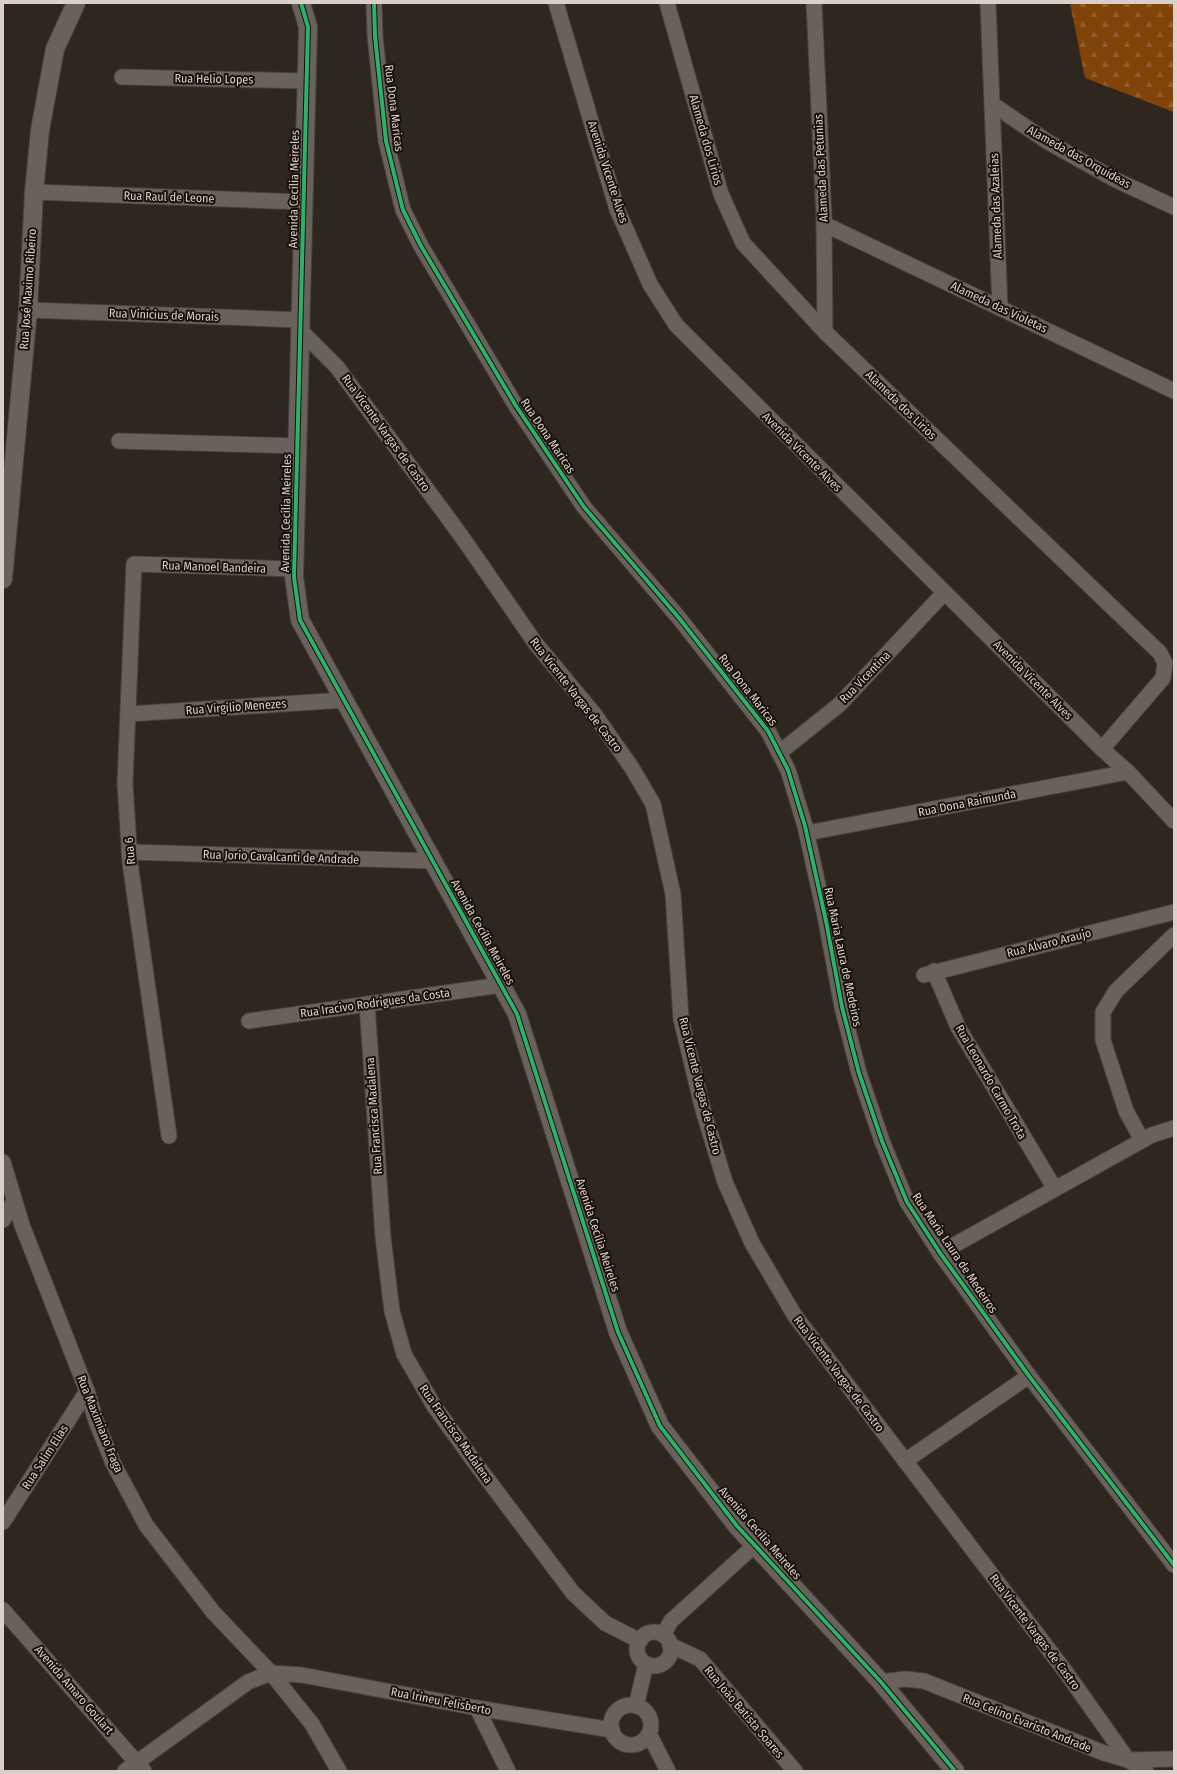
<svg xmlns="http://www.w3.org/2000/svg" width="1177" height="1774" viewBox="0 0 1177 1774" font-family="'Fira Sans Condensed',sans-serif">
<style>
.forest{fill:url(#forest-firs)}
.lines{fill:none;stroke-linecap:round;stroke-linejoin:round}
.minor-casing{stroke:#4a423d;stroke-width:17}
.tertiary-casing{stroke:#4a423d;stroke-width:20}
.minor{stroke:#69625c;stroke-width:15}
.tertiary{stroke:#69625c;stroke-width:18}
.cycleway-casing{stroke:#18100b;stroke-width:6}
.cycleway{stroke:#2db169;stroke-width:4}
.labels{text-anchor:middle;stroke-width:4;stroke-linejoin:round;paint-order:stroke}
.street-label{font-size:12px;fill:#dbd0c9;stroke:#18100b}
</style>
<defs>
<pattern id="forest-firs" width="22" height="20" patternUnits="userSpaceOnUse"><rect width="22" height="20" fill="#804308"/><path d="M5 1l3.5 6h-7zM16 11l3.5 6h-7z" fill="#915d2b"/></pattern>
</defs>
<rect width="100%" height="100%" fill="#302620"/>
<!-- forest -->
<polygon class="forest" points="1070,3 1174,3 1174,112 1085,78"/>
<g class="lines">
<!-- minor casing -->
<g class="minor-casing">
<g id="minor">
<polyline points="374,3 375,36 386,141 403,210 421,246 516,406 584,507 679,618 768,731 788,770 805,826 826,921 842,1007 859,1073 882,1141 907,1202 940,1253 1029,1376 1174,1565"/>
<polyline points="556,3 617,209 650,284 676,325 1102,749 1128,772 1174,821"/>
<polyline points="667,3 721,194 743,243 825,332 1160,653 1165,663 1163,678 1102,749"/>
<polyline points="814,3 824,218 825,332"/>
<polyline points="988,3 992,104 1048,142 1116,180 1174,207"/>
<polyline points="122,77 306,81"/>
<polyline points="992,104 1000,308"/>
<polyline points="34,192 303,202"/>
<polyline points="824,224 1174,391"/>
<polyline points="28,310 301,320"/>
<polyline points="300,330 337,367 462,537 536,644 595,715 632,768 653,804 673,894 681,1019 703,1110 725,1182 752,1243 795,1316 1065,1671 1128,1760 1146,1771"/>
<polyline points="119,441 298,446"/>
<polyline points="128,714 345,700"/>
<polyline points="779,753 840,704 944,593"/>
<polyline points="807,833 1128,772"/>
<polyline points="129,852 433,861"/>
<polyline points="934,971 958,1027 1055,1189"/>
<polyline points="924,975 1174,912"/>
<polyline points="367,1004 383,1237 392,1311 404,1354 434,1406 476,1464 573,1593 605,1623 640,1641"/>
<polyline points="249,1021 501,985"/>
<polyline points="169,1136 130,863 125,783 134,564 295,569"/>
<polyline points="1142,1140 1126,1111 1103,1040 1103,1012 1116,991 1174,935"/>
<polyline points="3,1162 22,1225 87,1391 96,1421 113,1463 146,1525 213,1612 271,1673 312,1724 339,1771"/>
<polyline points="3,1220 14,1201"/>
<polyline points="940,1253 1152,1135 1174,1128"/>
<polyline points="905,1461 1029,1376"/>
<polyline points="3,1522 87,1391"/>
<polyline points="3,1610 144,1771"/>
<circle cx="654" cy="1649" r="17"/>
<polyline points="663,1635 671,1621 755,1545"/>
<polyline points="670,1645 700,1659 795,1771"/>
<polyline points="881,1682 905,1679 924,1681 1104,1753 1128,1760 1174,1759"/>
<circle cx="631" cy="1725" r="20"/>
<polyline points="636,1706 646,1664"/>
<polyline points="477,1708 508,1771"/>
<polyline points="649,1734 668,1771"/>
<polyline points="125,1771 248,1682 271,1673 302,1675 477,1708 612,1730"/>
</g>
</g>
<!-- tertiary casing -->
<g class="tertiary-casing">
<g id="tertiary">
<polyline points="301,3 308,27 294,577 300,620 517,1014 618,1332 660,1426 737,1526 881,1682 955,1771"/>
<polyline points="3,579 28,310 34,192 40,130 55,49 76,3"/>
</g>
</g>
<!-- minor -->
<use href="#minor" class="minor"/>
<!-- tertiary -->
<use href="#tertiary" class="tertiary"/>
<!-- cycleway casing -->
<g class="cycleway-casing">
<g id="cycleway">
<polyline points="301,3 308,27 294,577 300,620 517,1014 618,1332 660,1426 737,1526 881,1682 955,1771"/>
<polyline points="374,3 375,36 386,141 403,210 421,246 516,406 584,507 679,618 768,731 788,770 805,826 826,921 842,1007 859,1073 882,1141 907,1202 940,1253 1029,1376 1174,1565"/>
</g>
</g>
<!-- cycleway -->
<use href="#cycleway" class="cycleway"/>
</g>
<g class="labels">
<!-- street labels -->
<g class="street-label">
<text transform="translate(214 79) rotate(1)" y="4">Rua Helio Lopes</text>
<text transform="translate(394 108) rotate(83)" y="4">Rua Dona Maricas</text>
<text transform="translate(706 140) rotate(74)" y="4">Alameda dos Lirios</text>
<text transform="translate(1079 157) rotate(29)" y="4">Alameda das Orquídeas</text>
<text transform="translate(821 168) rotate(-93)" y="4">Alameda das Petunias</text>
<text transform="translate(608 172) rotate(72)" y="4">Avenida Vicente Alves</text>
<text transform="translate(294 189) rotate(-89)" y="4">Avenida Cecília Meireles</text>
<text transform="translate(169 197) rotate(2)" y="4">Rua Raul de Leone</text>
<text transform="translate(996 206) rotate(-92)" y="4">Alameda das Azaleias</text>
<text transform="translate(28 289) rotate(-86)" y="4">Rua José Maximo Ribeiro</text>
<text transform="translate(999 307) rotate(25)" y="4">Alameda das Violetas</text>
<text transform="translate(164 315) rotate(2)" y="4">Rua Vinicius de Morais</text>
<text transform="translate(901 405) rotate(44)" y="4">Alameda dos Lirios</text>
<text transform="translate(386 433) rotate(54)" y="4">Rua Vicente Vargas de Castro</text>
<text transform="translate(548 436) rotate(56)" y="4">Rua Dona Maricas</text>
<text transform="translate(802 452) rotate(45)" y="4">Avenida Vicente Alves</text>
<text transform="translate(286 513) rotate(-89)" y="4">Avenida Cecília Meireles</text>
<text transform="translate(214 567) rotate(2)" y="4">Rua Manoel Bandeira</text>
<text transform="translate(865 677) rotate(-46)" y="4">Rua Vicentina</text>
<text transform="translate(1033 680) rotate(45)" y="4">Avenida Vicente Alves</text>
<text transform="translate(748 690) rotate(52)" y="4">Rua Dona Maricas</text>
<text transform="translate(576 695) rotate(52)" y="4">Rua Vicente Vargas de Castro</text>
<text transform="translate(236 707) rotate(-4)" y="4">Rua Virgilio Menezes</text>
<text transform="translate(967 803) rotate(-11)" y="4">Rua Dona Raimunda</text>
<text transform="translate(130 851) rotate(-95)" y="4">Rua 6</text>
<text transform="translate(281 857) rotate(2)" y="4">Rua Jorio Cavalcanti de Andrade</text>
<text transform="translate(483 932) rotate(61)" y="4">Avenida Cecília Meireles</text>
<text transform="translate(1049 943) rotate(-14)" y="4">Rua Alvaro Araujo</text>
<text transform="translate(843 957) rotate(78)" y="4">Rua Maria Laura de Medeiros</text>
<text transform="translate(375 1003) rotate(-8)" y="4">Rua Iracivo Rodrigues da Costa</text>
<text transform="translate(991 1082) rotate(60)" y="4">Rua Leonardo Carmo Trota</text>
<text transform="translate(700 1086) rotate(76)" y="4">Rua Vicente Vargas de Castro</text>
<text transform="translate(374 1116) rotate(-94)" y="4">Rua Francisca Madalena</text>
<text transform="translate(598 1235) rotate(72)" y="4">Avenida Cecília Meireles</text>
<text transform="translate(955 1253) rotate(56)" y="4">Rua Maria Laura de Medeiros</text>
<text transform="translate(839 1374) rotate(53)" y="4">Rua Vicente Vargas de Castro</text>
<text transform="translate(100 1424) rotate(68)" y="4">Rua Maximiano Fraga</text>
<text transform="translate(456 1434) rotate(55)" y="4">Rua Francisca Madalena</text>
<text transform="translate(45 1457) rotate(-57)" y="4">Rua Salim Elias</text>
<text transform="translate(760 1533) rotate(49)" y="4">Avenida Cecília Meireles</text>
<text transform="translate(1035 1632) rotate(53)" y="4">Rua Vicente Vargas de Castro</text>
<text transform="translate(74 1690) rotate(49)" y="4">Avenida Amaro Goulart</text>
<text transform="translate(441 1701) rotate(11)" y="4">Rua Irineu Felisberto</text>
<text transform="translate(744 1712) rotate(50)" y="4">Rua João Batista Soares</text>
<text transform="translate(1027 1723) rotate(22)" y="4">Rua Celino Evaristo Andrade</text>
</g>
</g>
<!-- border -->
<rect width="1177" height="1774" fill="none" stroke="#dbd0c9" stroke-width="8"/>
</svg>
